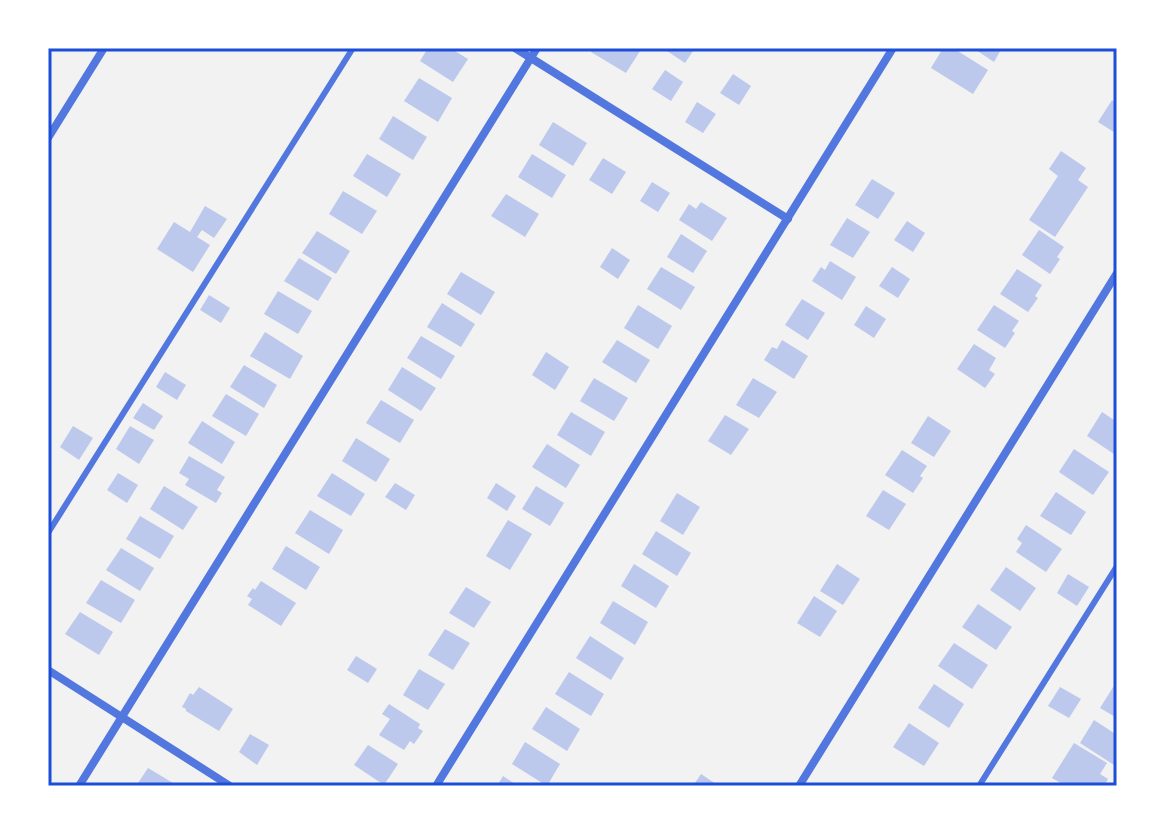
<svg xmlns="http://www.w3.org/2000/svg" width="1165" height="834" viewBox="0 0 1165 834" font-family="'Public Sans',sans-serif">
<style>
.building{fill:#bdc9ec}
.lines{fill:none;stroke-linecap:round;stroke-linejoin:round}
.service{stroke:#5277de;stroke-width:6}
.minor{stroke:#5277de;stroke-width:8}
.neatline{fill:none;stroke:#1d4ed8;stroke-width:3}
</style>
<rect width="100%" height="100%" fill="#f2f2f2"/>
<!-- building -->
<g class="building">
<polygon points="428,48 450,48 468,59 453,82 420,61"/>
<polygon points="593,48 636,48 640,51 626,73 591,52"/>
<polygon points="669,48 695,48 685,63 667,51"/>
<polygon points="943,48 953,48 988,70 973,94 931,68"/>
<polygon points="973,48 1002,48 994,62"/>
<polygon points="665,70 683,82 671,101 652,89"/>
<polygon points="733,74 751,86 739,105 720,93"/>
<polygon points="419,78 452,98 438,122 404,101"/>
<polygon points="1112,100 1117,104 1117,134 1098,122"/>
<polygon points="697,102 716,114 703,133 685,122"/>
<polygon points="393,116 427,137 413,160 379,139"/>
<polygon points="553,122 587,143 573,166 539,145"/>
<polygon points="1061,151 1086,168 1078,180 1088,187 1055,237 1029,220 1058,176 1049,169"/>
<polygon points="367,154 401,174 387,197 353,176"/>
<polygon points="532,154 566,175 552,198 518,177"/>
<polygon points="603,158 626,172 612,194 589,180"/>
<polygon points="872,179 895,193 878,219 855,205"/>
<polygon points="652,182 670,193 658,212 640,201"/>
<polygon points="343,191 377,211 362,234 329,214"/>
<polygon points="506,194 539,214 525,237 491,216"/>
<polygon points="701,202 727,218 712,241 679,220 689,204 696,209"/>
<polygon points="205,206 227,219 214,238 202,230 197,237 210,245 193,272 157,249 174,222 190,232"/>
<polygon points="847,218 870,232 853,258 830,245"/>
<polygon points="907,221 925,233 913,252 894,240"/>
<polygon points="1039,230 1064,247 1057,257 1060,259 1050,274 1022,255"/>
<polygon points="317,231 350,251 336,274 302,253"/>
<polygon points="681,234 707,251 693,273 667,257"/>
<polygon points="612,248 630,260 618,279 600,267"/>
<polygon points="299,258 332,278 318,301 284,281"/>
<polygon points="830,261 856,277 842,300 812,281 821,267 825,270"/>
<polygon points="661,267 695,287 681,310 647,289"/>
<polygon points="892,267 910,279 898,298 879,286"/>
<polygon points="1017,269 1042,285 1035,296 1038,298 1028,312 1000,294"/>
<polygon points="461,272 495,292 481,315 447,294"/>
<polygon points="278,291 312,311 298,334 264,314"/>
<polygon points="209,295 230,308 221,323 200,310"/>
<polygon points="802,299 825,313 808,340 785,325"/>
<polygon points="442,303 475,324 461,347 427,327"/>
<polygon points="638,305 672,326 658,349 624,328"/>
<polygon points="994,305 1019,321 1012,331 1015,333 1005,348 977,330"/>
<polygon points="866,306 886,319 874,338 854,325"/>
<polygon points="265,332 303,356 290,379 250,356"/>
<polygon points="421,336 455,356 441,379 407,358"/>
<polygon points="617,340 650,360 636,383 602,362"/>
<polygon points="782,340 808,356 794,379 764,360 772,347 777,349"/>
<polygon points="974,344 996,358 989,370 995,374 985,388 957,369"/>
<polygon points="546,352 569,367 555,390 532,375"/>
<polygon points="244,365 277,385 264,408 230,387"/>
<polygon points="402,367 436,388 421,411 388,390"/>
<polygon points="165,372 186,385 177,400 156,387"/>
<polygon points="594,378 628,398 614,421 580,401"/>
<polygon points="753,378 777,392 759,418 736,405"/>
<polygon points="226,394 259,414 246,436 212,416"/>
<polygon points="381,400 414,420 400,443 366,423"/>
<polygon points="143,403 163,416 154,430 133,418"/>
<polygon points="571,412 605,432 591,456 557,435"/>
<polygon points="1102,412 1117,422 1117,456 1087,436"/>
<polygon points="725,415 749,429 731,455 708,441"/>
<polygon points="928,416 951,431 934,457 911,443"/>
<polygon points="202,421 235,442 222,464 188,443"/>
<polygon points="73,426 93,438 79,460 60,447"/>
<polygon points="130,426 154,440 139,464 116,449"/>
<polygon points="356,438 390,459 376,482 342,461"/>
<polygon points="547,444 580,465 566,488 532,467"/>
<polygon points="1074,449 1109,472 1093,495 1059,472"/>
<polygon points="902,450 927,466 920,476 923,478 913,493 885,475"/>
<polygon points="189,456 225,477 217,490 222,493 216,503 185,485 189,479 179,473"/>
<polygon points="118,473 138,485 127,503 107,490"/>
<polygon points="332,473 365,494 351,516 317,496"/>
<polygon points="395,483 415,495 406,510 385,497"/>
<polygon points="496,483 516,496 507,511 487,498"/>
<polygon points="164,486 198,507 183,530 150,509"/>
<polygon points="536,486 564,503 550,526 522,509"/>
<polygon points="883,490 906,504 889,530 866,516"/>
<polygon points="1056,492 1086,512 1071,535 1040,516"/>
<polygon points="677,493 700,507 683,535 660,521"/>
<polygon points="310,510 343,530 329,554 295,533"/>
<polygon points="140,516 174,536 160,559 126,539"/>
<polygon points="508,520 532,534 510,570 486,556"/>
<polygon points="1026,525 1062,549 1046,572 1016,552 1022,543 1017,539"/>
<polygon points="656,531 691,553 677,576 642,554"/>
<polygon points="286,546 320,567 306,590 272,569"/>
<polygon points="121,548 154,568 140,591 106,570"/>
<polygon points="634,564 669,586 656,608 621,586"/>
<polygon points="837,564 860,579 843,605 820,591"/>
<polygon points="1006,567 1036,588 1020,611 990,590"/>
<polygon points="1068,574 1089,587 1077,606 1057,593"/>
<polygon points="101,580 135,600 121,623 86,603"/>
<polygon points="261,581 296,603 281,626 248,605 252,599 247,596 253,588 255,590"/>
<polygon points="466,587 491,602 474,628 449,613"/>
<polygon points="814,596 837,611 820,637 797,623"/>
<polygon points="613,601 648,622 635,645 600,623"/>
<polygon points="978,604 1012,627 996,650 962,627"/>
<polygon points="80,612 113,632 99,655 65,634"/>
<polygon points="445,629 470,643 453,670 428,655"/>
<polygon points="590,636 624,658 611,680 576,658"/>
<polygon points="954,643 988,665 972,689 938,666"/>
<polygon points="356,656 377,669 368,683 347,670"/>
<polygon points="419,669 445,684 428,710 403,695"/>
<polygon points="569,672 604,694 591,716 555,694"/>
<polygon points="1117,681 1117,718 1100,708"/>
<polygon points="934,684 964,704 949,728 918,708"/>
<polygon points="199,687 233,709 219,731 186,711 186,709 182,707 190,693 193,695"/>
<polygon points="1060,687 1081,699 1069,718 1048,706"/>
<polygon points="389,704 420,724 418,728 423,731 414,744 410,741 404,750 379,735 390,719 382,714"/>
<polygon points="546,707 580,729 567,751 532,729"/>
<polygon points="1094,720 1117,735 1117,760 1114,765 1080,743"/>
<polygon points="909,723 939,743 924,766 893,747"/>
<polygon points="250,734 269,745 257,765 239,752"/>
<polygon points="525,742 560,764 547,786 512,764"/>
<polygon points="1074,743 1107,763 1100,774 1108,779 1104,786 1066,786 1052,778"/>
<polygon points="368,745 398,764 384,785 354,765"/>
<polygon points="148,768 178,786 136,786"/>
<polygon points="701,774 719,786 693,786"/>
<polygon points="503,776 518,786 497,786"/>
</g>
<g class="lines">
<!-- service -->
<g class="service">
<polyline points="48,533 353,48"/>
<polyline points="979,786 1117,566"/>
</g>
<!-- minor -->
<g class="minor">
<polyline points="515,48 788,219"/>
<polyline points="48,138 104,48"/>
<polyline points="48,670 230,786"/>
<polyline points="79,786 537,48"/>
<polyline points="436,786 893,48"/>
<polyline points="799,786 1117,273"/>
</g>
</g>
<!-- border -->
<rect width="1165" height="834" fill="none" stroke="#ffffff" stroke-width="100"/>
<rect x="50" y="50" width="1065" height="734" class="neatline"/>
</svg>
